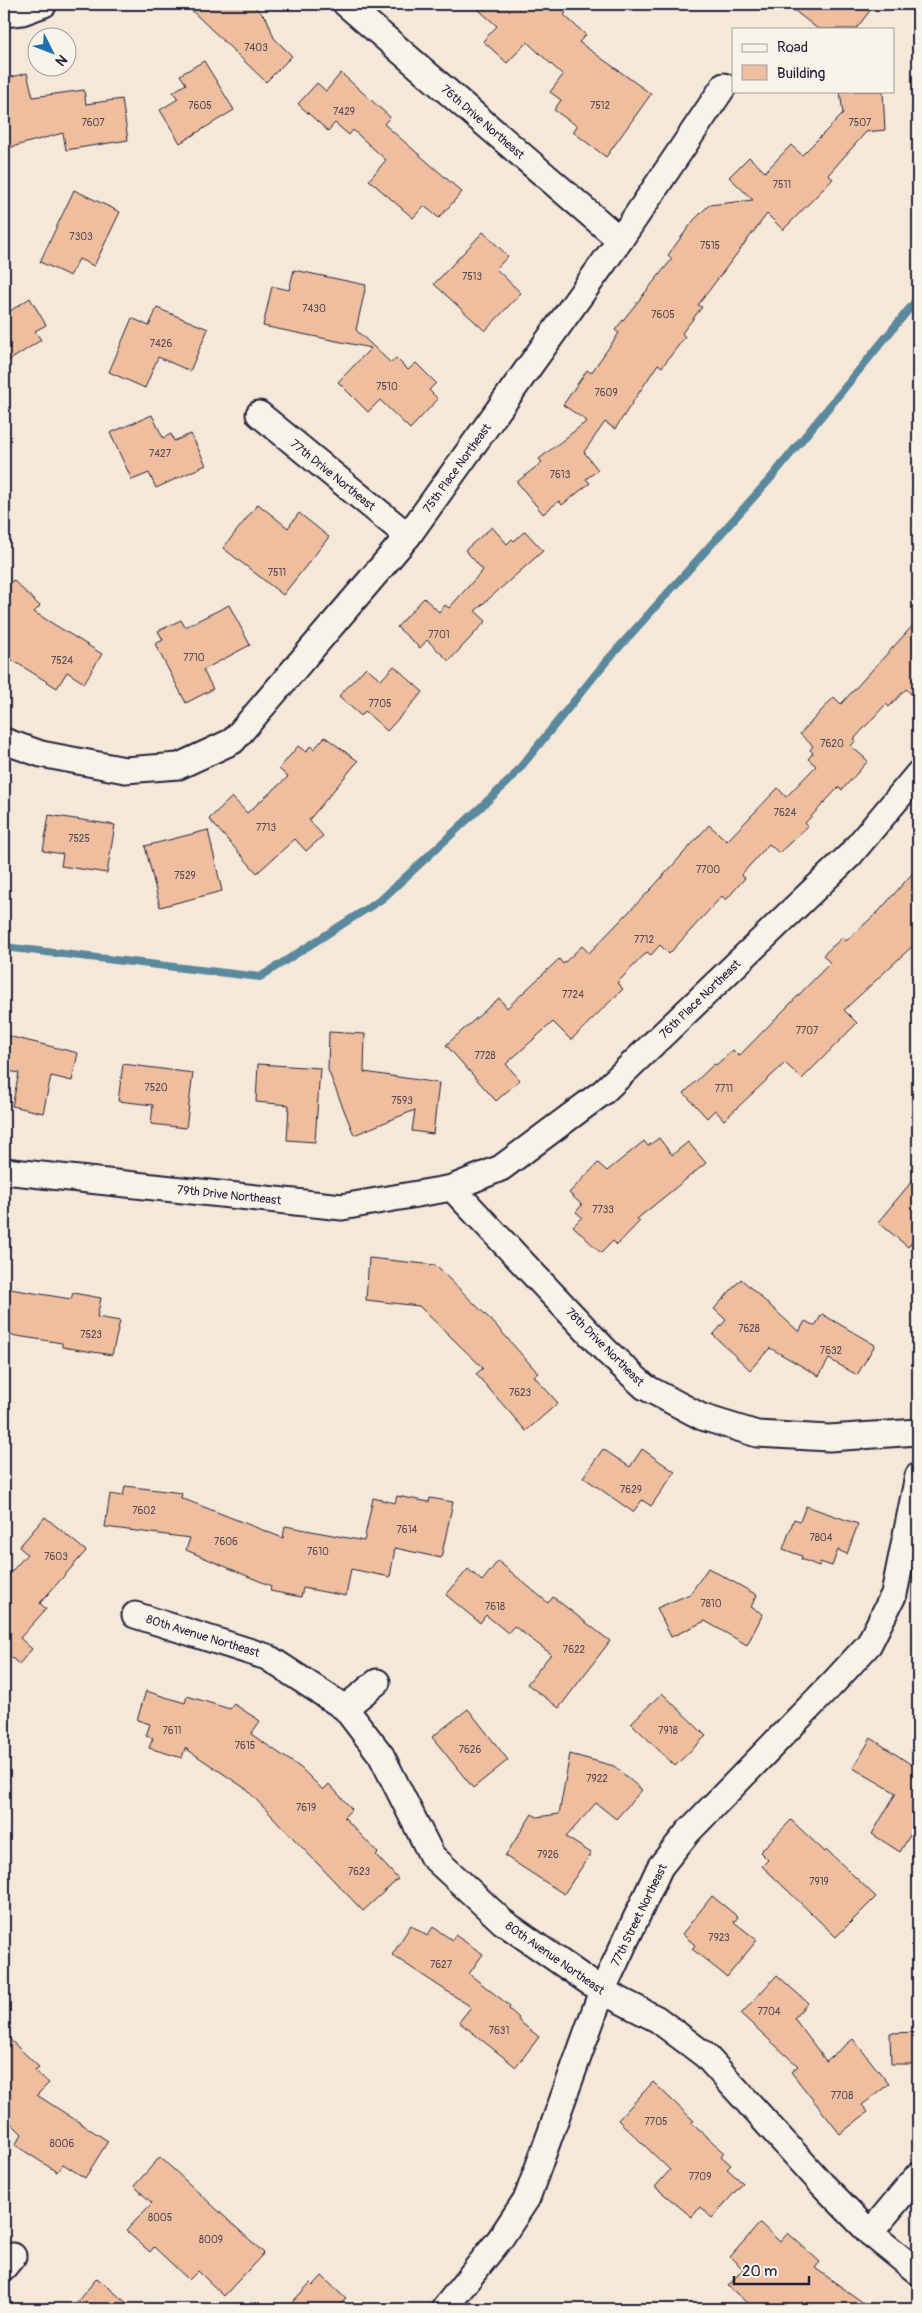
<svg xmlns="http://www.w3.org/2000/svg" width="922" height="2313" viewBox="0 0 922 2313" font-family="Pangolin,sans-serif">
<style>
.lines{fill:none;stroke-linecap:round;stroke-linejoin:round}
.stream{stroke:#5a889d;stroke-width:8}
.building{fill:#eebe9e;stroke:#22223b}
.minor-casing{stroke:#22223b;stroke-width:29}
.minor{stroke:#f7f3e8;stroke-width:25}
.labels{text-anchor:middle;stroke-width:5;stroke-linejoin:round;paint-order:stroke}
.number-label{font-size:10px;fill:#554954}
.street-label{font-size:12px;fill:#22223b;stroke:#f7f3e8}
</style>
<rect width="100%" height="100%" fill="#f5e8d9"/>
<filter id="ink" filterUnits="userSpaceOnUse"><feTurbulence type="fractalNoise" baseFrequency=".02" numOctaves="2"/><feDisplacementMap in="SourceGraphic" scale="10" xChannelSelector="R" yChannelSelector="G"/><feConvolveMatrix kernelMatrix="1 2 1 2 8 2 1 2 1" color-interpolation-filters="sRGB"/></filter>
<g filter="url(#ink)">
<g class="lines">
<!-- stream -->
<polyline class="stream" points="4,947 260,977 382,899 511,779 604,664 770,479 918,298"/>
</g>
<!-- building -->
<g class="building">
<polygon points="185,4 252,4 267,19 274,38 292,56 266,82"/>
<polygon points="472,4 556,4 566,13 564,15 586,35 579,42 651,94 606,157 573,132 577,126 554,110 561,100 550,92 563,75 527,42 507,63 483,41 497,26"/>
<polygon points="786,4 875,4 856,29 818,29"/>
<polygon points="204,61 234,110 180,143 160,110 178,99 173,92 186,84 180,75"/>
<polygon points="27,73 33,97 84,90 86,104 122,99 128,140 66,150 63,133 4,149 4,79"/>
<polygon points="341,73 390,117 384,124 462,192 439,218 424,206 413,218 369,180 386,160 353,130 349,135 335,123 328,131 298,104 317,83 326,91"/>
<polygon points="840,91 883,91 885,130 866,132 828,175 833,179 783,230 767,214 698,305 702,307 682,333 685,337 662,367 658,364 615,429 605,422 584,452 598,470 586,479 590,483 562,505 559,501 543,514 517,482 542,462 539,459 587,421 563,405 587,370 591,373 619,333 615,330 672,259 668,255 694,220 709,205 753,200 729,177 749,157 765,172 791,145 802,155 843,114"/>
<polygon points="74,190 120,212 94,266 79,259 70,276 40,262"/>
<polygon points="483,232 508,256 496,269 521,293 485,331 434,284"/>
<polygon points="294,270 366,285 356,330 391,363 396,358 408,370 416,363 436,383 429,390 438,399 410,429 380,400 368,412 338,382 371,348 263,326 272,286 289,290"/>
<polygon points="30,298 46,325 35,331 41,340 4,364 4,315"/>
<polygon points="157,308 208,329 190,371 158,357 145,388 109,372 132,318 149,326"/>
<polygon points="152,415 163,438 171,434 174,441 191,434 206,465 156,488 149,473 132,480 110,433"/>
<polygon points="258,504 288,528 299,513 329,537 283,595 223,548"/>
<polygon points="492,527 507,544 512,539 514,541 525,531 543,551 475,611 486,621 449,661 427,640 420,648 397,627 424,598 439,612 445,605 449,608 483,570 465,550"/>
<polygon points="13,580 40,606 34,612 102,654 84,683 67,672 57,688 4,655 4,590"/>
<polygon points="229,605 250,645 203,670 213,689 186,703 155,644 163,640 158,631 181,620 185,627"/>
<polygon points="918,620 918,701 906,689 889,707 886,704 854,739 856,740 851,746 868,761 842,790 839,787 805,823 808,826 779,853 769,844 741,875 745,878 726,900 722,896 669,954 660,945 651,955 647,952 617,983 623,989 571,1040 553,1022 506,1064 520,1080 496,1101 446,1045 499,998 507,1008 559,959 563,964 582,946 589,953 653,887 709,825 727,841 778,788 786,797 816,766 808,759 813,753 810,750 813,746 800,734 834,697 841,704"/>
<polygon points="394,666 423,692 387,731 365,711 361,716 339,696 366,667 381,680"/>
<polygon points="325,737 358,761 309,820 323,836 306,851 295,839 257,873 209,819 232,797 247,813 288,777 279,769 298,746 306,752 310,746 314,749"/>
<polygon points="49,815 115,825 107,873 61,866 63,854 43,851"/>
<polygon points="208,830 222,891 160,907 145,846"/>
<polygon points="918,867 918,941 844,1010 857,1023 802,1079 785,1063 724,1120 715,1110 707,1118 684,1093 714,1064 716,1065 733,1050 739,1056 830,963 823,955 843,937 846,941 879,911"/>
<polygon points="329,1032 365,1034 364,1072 439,1083 433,1134 412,1131 415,1110 354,1135 328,1070"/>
<polygon points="4,1035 78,1053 72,1081 51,1076 43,1113 12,1106 19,1073 4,1070"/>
<polygon points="123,1064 193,1073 186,1128 151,1124 153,1105 118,1101"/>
<polygon points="258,1064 320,1068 315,1142 287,1140 289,1105 256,1102"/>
<polygon points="659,1138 672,1155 688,1142 706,1163 637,1219 640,1221 617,1245 613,1241 601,1253 573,1226 582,1217 576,1212 582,1205 569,1193 598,1163 607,1171 644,1141 648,1146"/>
<polygon points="918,1174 918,1235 908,1247 878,1222"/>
<polygon points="369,1258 435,1265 492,1321 538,1373 534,1376 558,1403 526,1431 476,1374 483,1368 419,1306 366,1300"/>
<polygon points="741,1279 799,1332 805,1321 815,1326 822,1314 875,1345 857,1375 829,1359 819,1376 770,1348 750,1370 713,1335 726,1320 714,1309"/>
<polygon points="4,1288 71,1299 73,1293 101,1298 97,1317 120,1321 112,1355 62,1347 62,1343 4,1334"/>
<polygon points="603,1449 630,1467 642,1449 675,1472 651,1506 642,1500 633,1512 583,1477"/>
<polygon points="125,1486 182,1493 181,1498 283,1538 285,1526 364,1541 373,1498 395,1503 397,1496 429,1502 430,1498 453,1502 441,1558 395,1548 390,1577 351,1569 346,1596 303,1588 301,1597 270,1591 271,1586 186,1550 190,1538 105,1527 110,1494 123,1496"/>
<polygon points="806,1506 858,1524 847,1554 838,1550 832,1566 820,1562 819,1566 801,1559 802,1556 783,1549 794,1519 800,1521"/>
<polygon points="45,1517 86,1551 40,1603 46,1609 20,1638 32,1649 19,1664 7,1654 4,1657 4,1580 27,1554 19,1547"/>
<polygon points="498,1561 548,1603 553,1597 610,1641 559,1708 527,1684 551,1654 514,1626 508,1633 486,1615 480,1623 446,1595 468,1569 482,1581"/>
<polygon points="708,1568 757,1595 751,1607 763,1614 747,1645 705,1621 671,1637 657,1608 690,1594"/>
<polygon points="146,1691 185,1703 187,1696 230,1709 234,1704 260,1721 251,1734 301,1768 323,1790 329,1784 352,1809 344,1817 378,1853 376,1855 398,1879 363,1911 246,1789 185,1748 182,1758 149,1748 153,1738 146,1736 150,1724 137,1720"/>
<polygon points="662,1693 706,1736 675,1766 631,1723"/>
<polygon points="468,1709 508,1760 473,1788 432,1737"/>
<polygon points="871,1738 918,1769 918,1822 900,1852 872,1834 896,1793 853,1768"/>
<polygon points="570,1754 614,1766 642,1790 616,1819 596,1803 566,1837 591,1853 564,1894 505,1856 532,1814 537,1817 559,1814"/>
<polygon points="791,1820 825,1852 827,1850 876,1897 836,1937 762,1866 768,1860 760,1852"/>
<polygon points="712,1896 738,1917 734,1922 757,1940 727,1977 692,1949 695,1945 682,1934"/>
<polygon points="411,1925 427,1936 433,1927 452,1940 455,1935 483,1954 469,1974 510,2006 509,2009 519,2018 518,2020 539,2037 516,2067 459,2022 471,2007 392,1955"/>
<polygon points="777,1975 808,2003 794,2018 826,2061 853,2039 889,2084 862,2105 868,2112 840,2134 791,2072 798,2066 741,2014"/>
<polygon points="918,2032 918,2064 891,2064 890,2033"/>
<polygon points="4,2034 39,2067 35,2071 49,2083 37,2095 108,2141 85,2178 63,2164 57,2172 15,2145 22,2134 4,2116"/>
<polygon points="653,2082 694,2121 691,2123 724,2152 721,2156 731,2165 727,2169 743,2183 712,2218 700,2207 692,2217 655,2187 670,2170 618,2120"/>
<polygon points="160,2157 264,2253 224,2296 198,2271 189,2280 154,2247 150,2252 126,2231 152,2203 134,2186"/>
<polygon points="760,2223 780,2242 788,2233 820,2262 815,2268 872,2309 754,2309 728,2286 743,2269 730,2257"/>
<polygon points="322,2276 346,2299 335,2309 286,2309 310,2283 313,2286"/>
<polygon points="97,2278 134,2309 71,2309"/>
</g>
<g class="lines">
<!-- minor casing -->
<g class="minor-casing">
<g id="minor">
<polyline points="346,4 620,240"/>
<polyline points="4,14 22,12 44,4"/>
<polyline points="259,414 408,536"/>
<polyline points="4,741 41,754 125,770 179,766 233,741 408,536 620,240 724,86"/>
<polyline points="4,1171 342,1207 452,1188 501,1168 603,1092 850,855 918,774"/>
<polyline points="452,1188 606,1351 645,1387 702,1417 757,1434 829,1438 918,1432"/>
<polyline points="135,1615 267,1657 345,1708 381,1755 432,1856 503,1922 602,1991 657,2019 706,2056 822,2184 870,2233 918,2272"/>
<polyline points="345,1708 377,1682"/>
<polyline points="870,2233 918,2175"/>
<polyline points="4,2267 13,2256"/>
<polyline points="444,2309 500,2239 527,2198 602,1991 660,1867 688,1832 834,1682 869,1644 894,1594 918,1476"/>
</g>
</g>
<!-- minor -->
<use href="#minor" class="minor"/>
</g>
</g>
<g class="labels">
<!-- number labels -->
<g class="number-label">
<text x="256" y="51">7403</text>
<text x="200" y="109">7605</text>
<text x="600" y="109">7512</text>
<text x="344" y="115">7429</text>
<text x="93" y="126">7607</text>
<text x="860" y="126">7507</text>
<text x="782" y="188">7511</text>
<text x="81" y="240">7303</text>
<text x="710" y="249">7515</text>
<text x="472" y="280">7513</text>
<text x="314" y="312">7430</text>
<text x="663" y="318">7605</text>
<text x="161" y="347">7426</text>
<text x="387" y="390">7510</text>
<text x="606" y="396">7609</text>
<text x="160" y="457">7427</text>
<text x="560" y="478">7613</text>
<text x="277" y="576">7511</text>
<text x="439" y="638">7701</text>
<text x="194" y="661">7710</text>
<text x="62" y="664">7524</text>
<text x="380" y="707">7705</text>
<text x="832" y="747">7620</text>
<text x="785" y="816">7624</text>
<text x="266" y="831">7713</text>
<text x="79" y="842">7525</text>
<text x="708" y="873">7700</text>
<text x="185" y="879">7529</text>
<text x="644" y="943">7712</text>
<text x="573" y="998">7724</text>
<text x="807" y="1034">7707</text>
<text x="485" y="1059">7728</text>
<text x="156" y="1091">7520</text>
<text x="724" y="1092">7711</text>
<text x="402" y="1104">7593</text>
<text x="603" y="1213">7733</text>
<text x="749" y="1332">7628</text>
<text x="91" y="1338">7523</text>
<text x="831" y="1354">7632</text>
<text x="520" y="1396">7623</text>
<text x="631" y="1493">7629</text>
<text x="144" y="1514">7602</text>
<text x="407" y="1533">7614</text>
<text x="821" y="1541">7804</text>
<text x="226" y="1545">7606</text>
<text x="318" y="1555">7610</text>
<text x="56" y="1560">7603</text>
<text x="711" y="1607">7810</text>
<text x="495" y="1610">7618</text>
<text x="574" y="1653">7622</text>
<text x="172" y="1734">7611</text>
<text x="668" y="1734">7918</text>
<text x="245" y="1749">7615</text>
<text x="470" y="1753">7626</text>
<text x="597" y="1782">7922</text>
<text x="306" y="1811">7619</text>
<text x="548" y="1858">7926</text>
<text x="359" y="1875">7623</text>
<text x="819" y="1885">7919</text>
<text x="719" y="1941">7923</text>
<text x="441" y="1968">7627</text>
<text x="769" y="2015">7704</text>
<text x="499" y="2034">7631</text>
<text x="842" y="2099">7708</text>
<text x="656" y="2125">7705</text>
<text x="62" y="2147">8006</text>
<text x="700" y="2180">7709</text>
<text x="160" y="2221">8005</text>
<text x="211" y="2243">8009</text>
</g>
<!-- street labels -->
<g class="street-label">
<text transform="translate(483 122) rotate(41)" y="4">76th Drive Northeast</text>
<text transform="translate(457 468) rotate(-54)" y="4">75th Place Northeast</text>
<text transform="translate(333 475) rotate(39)" y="4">77th Drive Northeast</text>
<text transform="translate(700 999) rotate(-44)" y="4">76th Place Northeast</text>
<text transform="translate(229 1195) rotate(6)" y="4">79th Drive Northeast</text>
<text transform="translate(605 1347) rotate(45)" y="4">78th Drive Northeast</text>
<text transform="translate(203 1636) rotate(17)" y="4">80th Avenue Northeast</text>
<text transform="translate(639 1915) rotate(-64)" y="4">77th Street Northeast</text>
<text transform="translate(555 1958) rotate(35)" y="4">80th Avenue Northeast</text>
</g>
</g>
<!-- margin -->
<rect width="922" height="2313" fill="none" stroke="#f7f3e8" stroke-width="20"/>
<rect x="10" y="10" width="902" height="2293" fill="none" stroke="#22223b" stroke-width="2" filter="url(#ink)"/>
<!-- legend -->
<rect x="732" y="28" width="162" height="65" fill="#f7f3e8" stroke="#a29fa3"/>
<rect x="742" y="44" width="25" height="8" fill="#f7f3e8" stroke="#a29fa3"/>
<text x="777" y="52" font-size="15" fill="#22223b">Road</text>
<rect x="742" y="65" width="25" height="15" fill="#eebe9e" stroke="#a29fa3"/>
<text x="777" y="78" font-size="15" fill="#22223b">Building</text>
<!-- north arrow -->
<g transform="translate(52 52) rotate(132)"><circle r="24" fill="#f7f3e8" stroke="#a29fa3"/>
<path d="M0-4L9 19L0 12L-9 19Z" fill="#1f6fb2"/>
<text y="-8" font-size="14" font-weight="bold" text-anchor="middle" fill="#22223b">N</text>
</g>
<!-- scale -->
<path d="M734 2276v8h75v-8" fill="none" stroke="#22223b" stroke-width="2.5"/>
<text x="742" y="2276" font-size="15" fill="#22223b" stroke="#f7f3e8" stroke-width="4" paint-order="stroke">20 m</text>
</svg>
